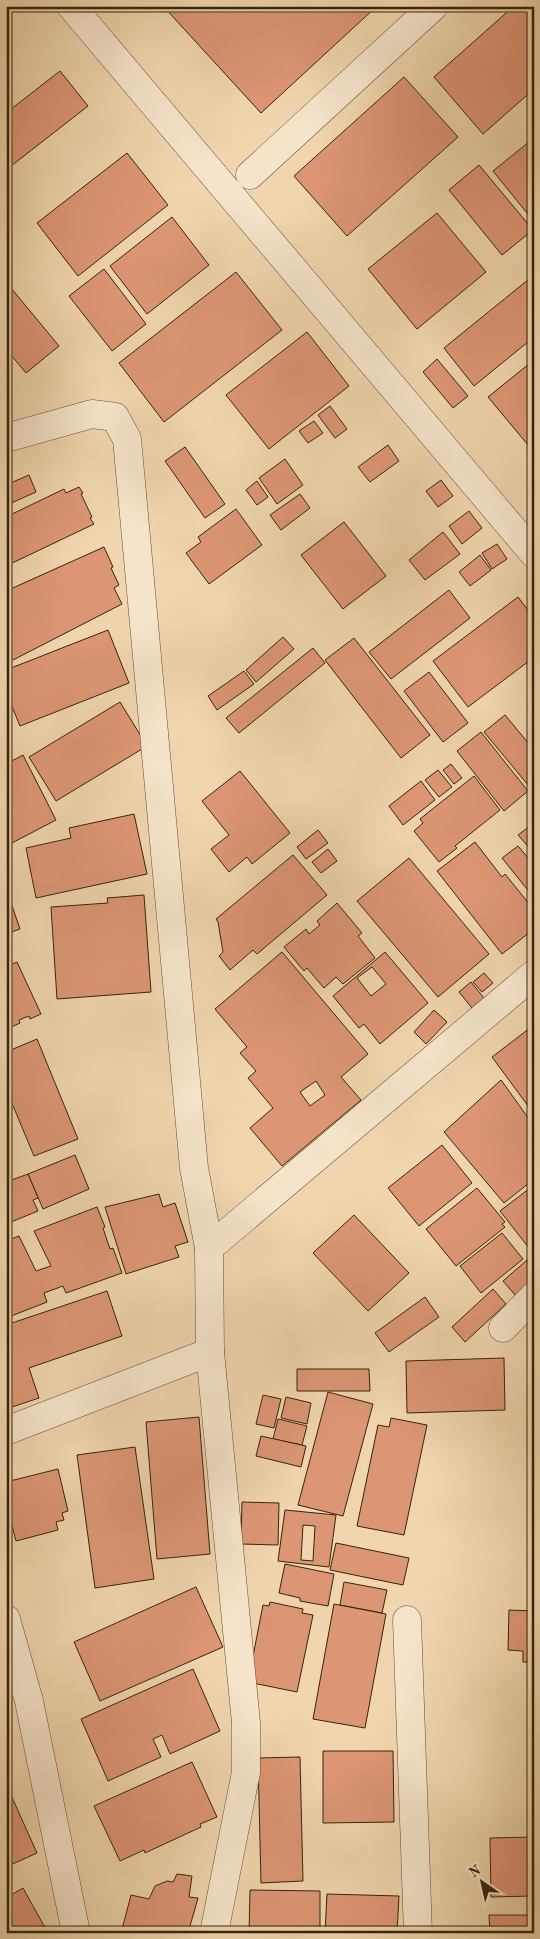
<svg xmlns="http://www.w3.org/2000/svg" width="540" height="1939" viewBox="0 0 540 1939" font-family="'Old Standard TT',serif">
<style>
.building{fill:#dd9674;stroke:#35250e;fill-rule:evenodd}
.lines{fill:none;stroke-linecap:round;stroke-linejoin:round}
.minor-casing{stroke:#645136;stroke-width:29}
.minor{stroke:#f5e4ca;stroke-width:28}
</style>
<rect width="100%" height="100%" fill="#f0d5ae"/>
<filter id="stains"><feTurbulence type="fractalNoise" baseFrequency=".004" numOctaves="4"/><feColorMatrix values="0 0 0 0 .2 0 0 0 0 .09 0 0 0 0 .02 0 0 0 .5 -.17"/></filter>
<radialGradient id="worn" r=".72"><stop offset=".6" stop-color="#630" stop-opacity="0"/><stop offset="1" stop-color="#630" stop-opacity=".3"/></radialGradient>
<!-- building -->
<g class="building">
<polygon points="163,6 377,6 261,113"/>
<polygon points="514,6 521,6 534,20 534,89 483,134 434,77"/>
<polygon points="60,71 88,106 6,170 6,113"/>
<polygon points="404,77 458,137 347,236 294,176"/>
<polygon points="534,138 534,216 531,218 493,171"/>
<polygon points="127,153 168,205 78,276 37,223"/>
<polygon points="479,165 533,230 502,255 449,190"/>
<polygon points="437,213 486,272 417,329 368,269"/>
<polygon points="172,217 209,265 147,314 110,266"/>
<polygon points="104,269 146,324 112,351 69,296"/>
<polygon points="236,272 282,330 164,422 119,363"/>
<polygon points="534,275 534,337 474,386 444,348"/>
<polygon points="6,282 59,346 26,373 6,349"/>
<polygon points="307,332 349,386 269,449 226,395"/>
<polygon points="437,359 468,396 453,408 423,372"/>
<polygon points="534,360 534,440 528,445 488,397"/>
<polygon points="330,406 347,429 335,438 318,415"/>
<polygon points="314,421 323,433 308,443 299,431"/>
<polygon points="388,445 399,461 370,482 358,467"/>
<polygon points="185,447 225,504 205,518 165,461"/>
<polygon points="285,459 303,485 277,504 259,478"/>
<polygon points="29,475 36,492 9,504 6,498 6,485"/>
<polygon points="441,480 453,496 438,507 426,491"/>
<polygon points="257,481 268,497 257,505 246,490"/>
<polygon points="79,487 83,493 81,494 92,517 90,518 94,524 6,566 6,517 64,489 66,493"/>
<polygon points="300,494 310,508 281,530 270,515"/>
<polygon points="236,509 262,545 209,584 186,553 201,542 198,537"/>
<polygon points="469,511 482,528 462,544 449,526"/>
<polygon points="344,522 386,576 343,609 301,555"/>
<polygon points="443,532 460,554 425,580 409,560"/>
<polygon points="497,544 507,559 492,569 482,553"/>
<polygon points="104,547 113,567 111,568 119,585 114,588 122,604 13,660 6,647 6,591"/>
<polygon points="480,555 491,570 470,586 459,572"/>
<polygon points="449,590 470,618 391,679 369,652"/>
<polygon points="518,597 534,618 534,667 529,661 468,707 433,661"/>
<polygon points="108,630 129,683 20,726 6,692 6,670"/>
<polygon points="283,637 294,649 256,682 246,670"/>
<polygon points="354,638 430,735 401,758 325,660"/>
<polygon points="313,648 325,663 239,733 226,718"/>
<polygon points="244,671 254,684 217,710 208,696"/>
<polygon points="429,672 468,723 443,742 404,691"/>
<polygon points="120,702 147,746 56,801 29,757"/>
<polygon points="505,715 534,750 534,780 528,785 484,732"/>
<polygon points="481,732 528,791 504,811 457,751"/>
<polygon points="23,755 56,820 10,844 6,837 6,764"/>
<polygon points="451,764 462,778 454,784 443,770"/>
<polygon points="438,770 452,787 439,797 425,780"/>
<polygon points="240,771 290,833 252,864 247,857 229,872 211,849 229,835 202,801"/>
<polygon points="474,776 500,810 455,846 457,848 439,862 414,831 423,823 420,819"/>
<polygon points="421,781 435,800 403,825 389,806"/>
<polygon points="134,814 147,874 36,898 26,848 71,838 69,828"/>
<polygon points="534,823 534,853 518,835"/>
<polygon points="318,830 328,843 306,859 297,847"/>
<polygon points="475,842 502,877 505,874 534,910 534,929 502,954 437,871"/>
<polygon points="518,846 534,865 534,892 531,894 502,858"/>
<polygon points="328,849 337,861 321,873 312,862"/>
<polygon points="293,855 327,895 257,954 253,950 230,970 219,956 223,952 218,922 216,919"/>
<polygon points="409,858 489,954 438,997 357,901"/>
<polygon points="6,888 20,929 6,934"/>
<polygon points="144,895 151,992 57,999 51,907 108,903 107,898"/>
<polygon points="337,903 362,933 358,936 375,958 343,984 336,977 324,988 307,968 304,971 284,947 306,929 309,934 320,925 317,921"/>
<path d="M282,952L368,1054L341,1077L361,1100L282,1166L250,1128L273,1108L248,1078L256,1071L240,1053L247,1047L215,1009ZM316,1081L325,1095L310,1106L300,1092Z"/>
<path d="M385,952L428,1003L380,1044L364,1024L359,1028L333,996ZM372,967L386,984L371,996L357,978Z"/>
<polygon points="17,962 41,1014 30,1019 29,1016 19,1020 20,1023 7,1029 6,967"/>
<polygon points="484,973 493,983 482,992 473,982"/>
<polygon points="471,982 484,998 472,1008 459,992"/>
<polygon points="434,1010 447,1022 426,1044 414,1032"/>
<polygon points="534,1025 534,1114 492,1057"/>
<polygon points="37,1039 78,1139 34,1156 6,1089 6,1052"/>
<polygon points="501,1080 534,1126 534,1179 504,1203 444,1132"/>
<polygon points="442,1145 472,1183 419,1226 388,1188"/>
<polygon points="75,1155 89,1189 43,1209 28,1174"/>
<polygon points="28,1174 38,1198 33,1200 38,1211 6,1224 6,1182"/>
<polygon points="534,1185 534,1244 529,1248 500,1211"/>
<polygon points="477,1188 505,1222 502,1224 505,1227 456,1266 426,1229"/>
<polygon points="159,1194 163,1207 175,1203 188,1242 175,1246 179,1257 126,1274 105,1207"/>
<polygon points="97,1207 105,1227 103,1228 110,1249 113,1248 122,1273 66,1293 63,1286 44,1293 47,1302 6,1318 6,1241 19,1236 36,1271 51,1266 34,1231"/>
<polygon points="354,1215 409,1273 368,1311 313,1253"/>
<polygon points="502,1233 523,1259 481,1293 460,1266"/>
<polygon points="534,1254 534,1281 516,1296 503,1281"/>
<polygon points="493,1289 506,1304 465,1342 452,1327"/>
<polygon points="107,1291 122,1336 29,1368 39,1398 6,1409 6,1325"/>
<polygon points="425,1297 439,1317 389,1352 375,1333"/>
<polygon points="504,1358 505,1410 407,1413 406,1361"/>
<polygon points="297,1369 369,1369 370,1391 297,1391"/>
<polygon points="328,1392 373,1404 343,1516 298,1505"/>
<polygon points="263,1395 281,1399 274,1428 256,1424"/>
<polygon points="286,1397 311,1403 307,1424 281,1418"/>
<polygon points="199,1417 210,1554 157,1559 146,1422"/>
<polygon points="391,1418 427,1425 404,1535 357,1526 378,1425 389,1427"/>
<polygon points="278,1419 307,1426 302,1445 273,1439"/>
<polygon points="261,1436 306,1446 301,1467 256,1456"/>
<polygon points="135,1447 154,1579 95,1588 77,1455"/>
<polygon points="58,1469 68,1511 62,1513 64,1520 56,1522 58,1530 16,1541 6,1502 6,1482"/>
<polygon points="242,1502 279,1503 278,1545 241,1544"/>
<path d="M285,1510L336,1515L329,1567L278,1561ZM303,1525L315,1526L313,1561L301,1560Z"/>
<polygon points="336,1543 409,1558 403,1585 330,1570"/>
<polygon points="285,1564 334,1574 328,1606 300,1601 300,1598 279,1593"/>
<polygon points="344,1582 387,1590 382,1613 340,1605"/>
<polygon points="196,1587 223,1647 100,1701 74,1642"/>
<polygon points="270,1602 303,1609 302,1613 313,1615 297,1692 248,1682 263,1605 269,1606"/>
<polygon points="334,1604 386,1614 365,1728 313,1719"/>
<polygon points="509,1610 534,1611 534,1662 523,1662 523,1651 508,1650"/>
<polygon points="193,1669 220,1731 170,1754 162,1735 153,1739 161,1757 108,1781 81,1719"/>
<polygon points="323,1751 393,1751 394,1822 323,1823"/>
<polygon points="300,1757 303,1881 261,1883 258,1758"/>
<polygon points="192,1762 217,1817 200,1824 201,1827 145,1853 144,1850 120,1861 94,1806"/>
<polygon points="6,1784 37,1853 6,1867"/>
<polygon points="534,1837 534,1896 491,1897 490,1838"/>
<polygon points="177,1874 192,1876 189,1897 198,1898 188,1933 121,1933 131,1895 149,1899 155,1886 167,1881 173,1882"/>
<polygon points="23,1888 48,1933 6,1933 6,1898"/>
<polygon points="250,1890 320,1891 320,1933 249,1933"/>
<polygon points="327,1894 399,1896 397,1933 325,1933"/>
<polygon points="489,1915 534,1915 534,1933 490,1933"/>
</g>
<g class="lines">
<!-- minor casing -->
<g class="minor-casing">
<g id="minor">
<polyline points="71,6 534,554"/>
<polyline points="250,175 434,6"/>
<polyline points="6,438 92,414 115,417 127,439 194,1168 209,1248 210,1352 246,1723 246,1772 214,1933"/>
<polyline points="209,1248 534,974"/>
<polyline points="503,1328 534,1296"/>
<polyline points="6,1431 210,1352"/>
<polyline points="6,1619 29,1701 76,1933"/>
<polyline points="407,1620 418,1933"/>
</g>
</g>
<!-- minor -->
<use href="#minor" class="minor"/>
</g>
<!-- margin -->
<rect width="540" height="1939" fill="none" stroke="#f0d5ae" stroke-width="25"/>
<rect x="8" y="8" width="525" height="1924" fill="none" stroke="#35250e" stroke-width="2.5"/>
<rect x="12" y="12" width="515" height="1914" fill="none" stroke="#35250e"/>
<!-- north arrow -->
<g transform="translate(482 1882) rotate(326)" stroke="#f5e4ca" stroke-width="4" paint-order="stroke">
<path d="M0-4L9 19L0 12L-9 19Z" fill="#35250e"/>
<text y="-8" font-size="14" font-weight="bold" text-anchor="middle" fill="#35250e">N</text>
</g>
<rect width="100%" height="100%" filter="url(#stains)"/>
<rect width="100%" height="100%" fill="url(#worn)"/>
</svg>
